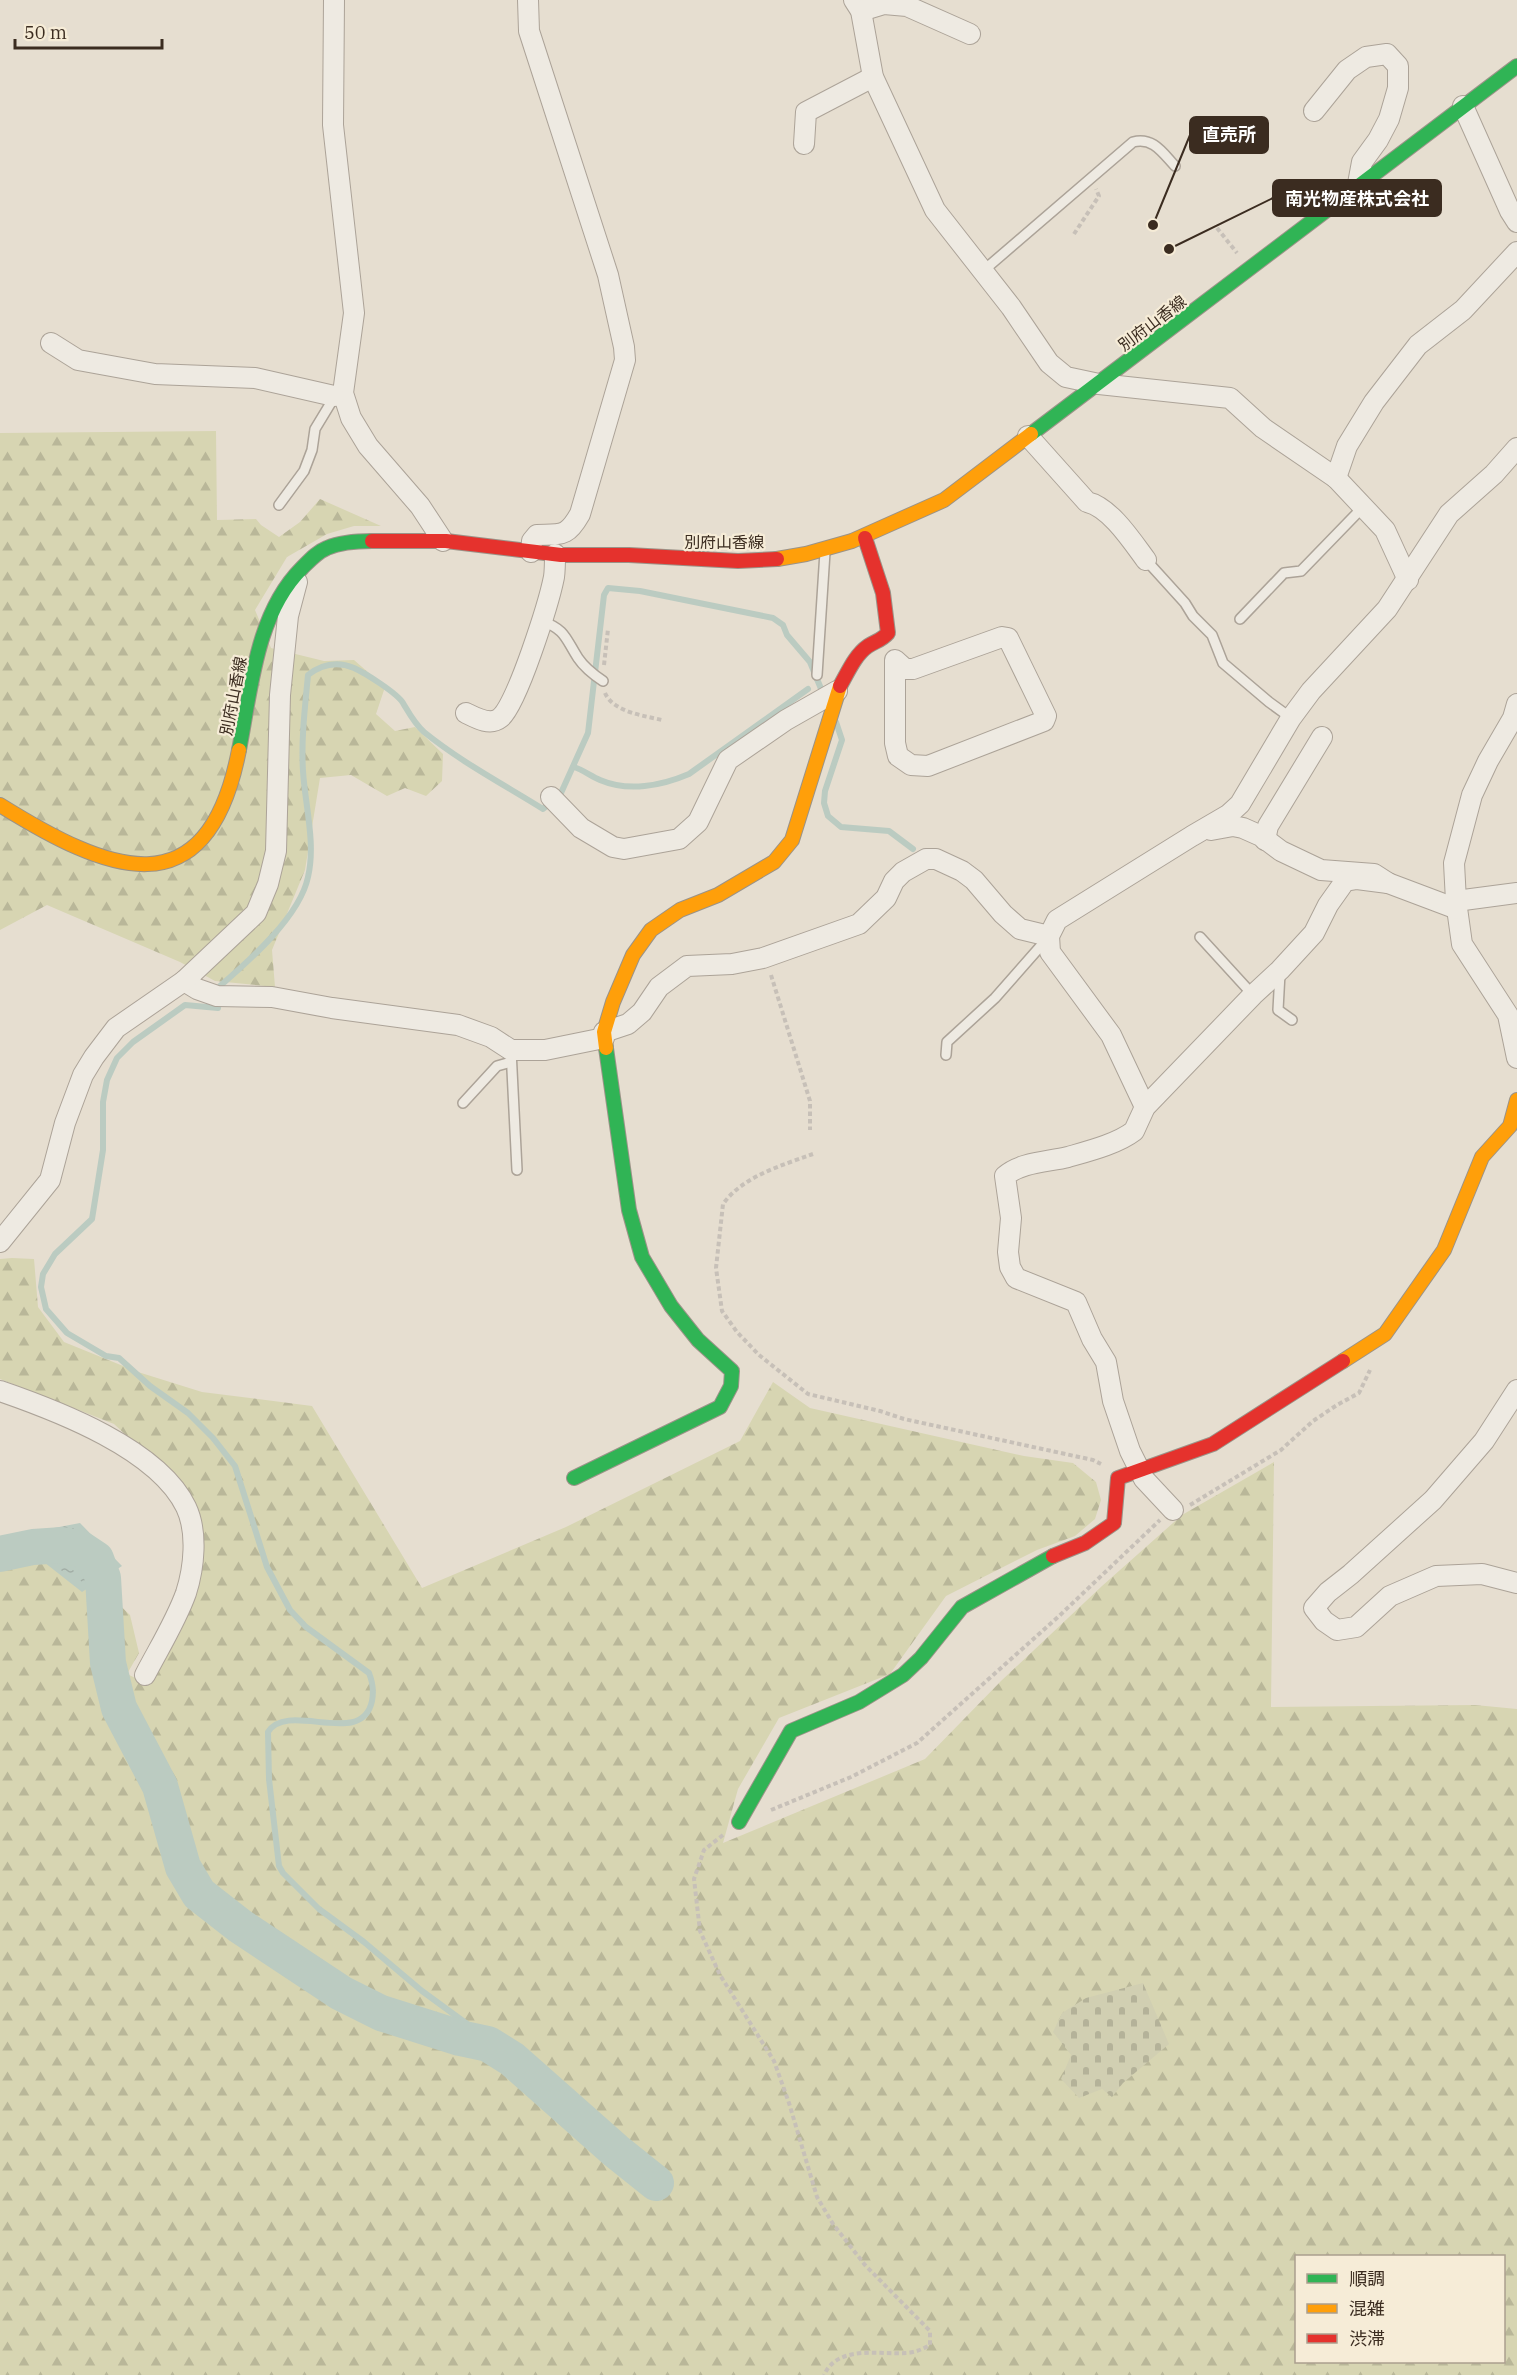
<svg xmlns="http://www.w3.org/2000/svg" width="1517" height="2375" viewBox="0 0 1517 2375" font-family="'IBM Plex Serif','Noto Sans JP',serif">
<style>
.forest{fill:url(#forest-firs);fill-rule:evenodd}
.cemetery{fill:url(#cemetery-stones)}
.water{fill:url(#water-ripples)}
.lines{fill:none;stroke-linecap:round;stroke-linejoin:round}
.stream{stroke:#bbcbc1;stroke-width:6}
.river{stroke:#bbcbc1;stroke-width:36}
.lane-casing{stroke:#aca398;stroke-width:12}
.street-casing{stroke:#aca398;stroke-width:22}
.fast-casing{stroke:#9b9388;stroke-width:16}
.slow-casing{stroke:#9b9388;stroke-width:16}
.jam-casing{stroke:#9b9388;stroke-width:16}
.path{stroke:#c7c0b8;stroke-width:4;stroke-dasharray:4.5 3;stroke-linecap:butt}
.lane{stroke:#eeeae2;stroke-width:9}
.street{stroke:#eeeae2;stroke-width:20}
.fast{stroke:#30b455;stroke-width:14}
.slow{stroke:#ff9f0a;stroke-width:14}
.jam{stroke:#e5322d;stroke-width:14}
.labels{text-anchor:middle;stroke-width:4.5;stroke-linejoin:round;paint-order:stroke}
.street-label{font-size:16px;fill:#3b2c20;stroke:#f6ecd7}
.leader{fill:none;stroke:#3b2c20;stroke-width:2}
.callout-dot{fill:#3b2c20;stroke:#f6ecd7;stroke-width:2}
.callout{fill:#3b2c20;stroke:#3b2c20;stroke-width:2}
.callout-label{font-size:18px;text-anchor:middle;font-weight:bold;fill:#fff}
</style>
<defs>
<pattern id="forest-firs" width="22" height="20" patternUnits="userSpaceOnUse" patternTransform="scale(1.5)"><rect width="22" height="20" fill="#d7d5b2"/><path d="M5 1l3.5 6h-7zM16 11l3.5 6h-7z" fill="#b9b799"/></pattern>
<pattern id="cemetery-stones" width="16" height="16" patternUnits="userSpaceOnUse" patternTransform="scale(1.5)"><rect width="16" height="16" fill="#d1cfb2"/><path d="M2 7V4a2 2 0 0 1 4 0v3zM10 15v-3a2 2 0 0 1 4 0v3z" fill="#b4b299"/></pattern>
<pattern id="water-ripples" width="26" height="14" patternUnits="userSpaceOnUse" patternTransform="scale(1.5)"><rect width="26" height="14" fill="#bbcbc1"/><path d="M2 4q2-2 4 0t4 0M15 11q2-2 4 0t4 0" fill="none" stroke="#a2aea6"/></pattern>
</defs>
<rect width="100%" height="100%" fill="#e6ded0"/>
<!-- forest -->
<g class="forest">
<polygon points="216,431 217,520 256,519 261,525 279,537 300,522 320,499 381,526 354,526 327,534 287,557 255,610 271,648 324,661 354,660 385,687 376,714 395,731 415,727 443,754 442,781 426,796 405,788 387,796 351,775 320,778 305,870 272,950 275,987 215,981 180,962 47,905 0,930 0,433"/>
<path d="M12,1258L34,1259L38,1307L64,1342L138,1372L202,1392L312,1406L422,1588L566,1527L740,1441L773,1382L810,1408L1024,1456L1073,1463L1096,1482L1101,1500L1095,1519L1075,1536L1037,1550L946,1596L890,1674L779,1718L738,1789L723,1843L925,1759L1001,1681L1102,1586L1182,1515L1274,1462L1271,1707L1475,1705L1517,1709V2375H0V1563L54,1551L86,1573L130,1615L139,1653L127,1674L150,1685L181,1631L203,1550L187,1492L114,1424L0,1379V1259ZM1296,2256H1504V2362H1296Z"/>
</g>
<!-- cemetery -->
<polygon class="cemetery" points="1143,1983 1169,2044 1123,2083 1112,2097 1102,2089 1079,2098 1061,2079 1071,2055 1053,2032 1062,2013 1086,1998"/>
<!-- water -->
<polygon class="water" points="80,1523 122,1566 82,1592 40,1559 39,1552 32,1553 34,1561 0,1564 0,1543 26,1532 29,1541 34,1540 33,1532"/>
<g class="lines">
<!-- stream -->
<g class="stream">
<polyline points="836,722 842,740 825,791 824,803 828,816 841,827 889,831 913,849"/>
<path d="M574,767C583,770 591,776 600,780C628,792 661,786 689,774L808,689"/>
<path d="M488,2044L474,2029L422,1991L364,1942L319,1909L283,1873L279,1866L269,1779L268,1732C288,1700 362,1749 372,1701C374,1691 373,1683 369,1673L306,1627L290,1610L267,1567L235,1466L213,1438L188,1413L150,1386L119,1358L106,1356L67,1333L46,1309L41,1287L43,1274L55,1254L92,1219L103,1150V1102L107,1080L117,1058L133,1042L185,1005L218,1008L220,986C250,960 300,916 308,877C316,843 305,805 303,771C301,739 305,707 308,675C322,664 337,661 354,668C365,673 397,693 403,703C409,713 414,723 424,732C461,762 503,784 543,809L561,793L588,733L604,595L608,588L640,591L773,618L783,625L787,635L810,662L824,696"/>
</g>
<!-- river -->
<polyline class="river" points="0,1554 33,1547 63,1545 81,1549 96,1559 103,1578 108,1663 119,1708 160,1786 183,1867 199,1894 240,1926 341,1993 381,2013 460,2038 488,2044 512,2059 616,2151 656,2183"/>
<!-- lane casing -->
<g class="lane-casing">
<g id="lane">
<path d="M983,271L1133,142C1153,137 1162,152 1175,166"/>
<polyline points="279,505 304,471 312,450 315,429 335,396"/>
<polyline points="1146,560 1185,603 1193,616 1212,635 1223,663 1269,702 1291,718"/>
<polyline points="1240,619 1284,573 1301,571 1363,507"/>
<path d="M542,621C566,630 565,638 578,658C584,667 594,675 603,681"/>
<polyline points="817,675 825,552"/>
<polyline points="1200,937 1253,995"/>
<polyline points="1280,973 1278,1010 1292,1020"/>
<polyline points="511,1050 517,1170"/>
<polyline points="946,1055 947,1042 995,998 1046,940"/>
<polyline points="463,1103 497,1066 511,1062"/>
</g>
</g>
<!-- street casing -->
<g class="street-casing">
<g id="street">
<polyline points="334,0 333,125 354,313 343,393 351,418 368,446 420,506 443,541"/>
<path d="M528,0L529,31L608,275L624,347L625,360L580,514C567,537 562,534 537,535L532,541L531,552"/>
<polyline points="854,0 861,11 873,77 935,210 1011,307 1049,363 1066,377 1099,384 1230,398 1263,428 1336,478 1385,530 1408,580"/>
<polyline points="861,11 884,4 907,6 970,34"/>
<polyline points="1463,106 1510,211 1517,222"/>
<polyline points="1314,111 1347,70 1366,57 1387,54 1398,66 1398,88 1389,119 1378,140 1362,162 1357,189"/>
<polyline points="804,144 806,112 873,77"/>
<polyline points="51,343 78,360 155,374 255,378 334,396"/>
<path d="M1028,436L1087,502C1110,507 1132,541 1146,560"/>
<polyline points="1336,478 1347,446 1374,402 1418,345 1463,310 1517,252"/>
<polygon points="1002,637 1008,638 1046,716 1044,721 928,766 911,765 898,756 895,743 895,660 905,669 913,669"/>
<polyline points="1517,704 1513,718 1488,761 1472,795 1454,863 1456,901 1462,944 1508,1015 1517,1058"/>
<path d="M466,713C476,718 490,726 500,718C517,705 549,602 554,577C555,570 555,562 555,554"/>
<polyline points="551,797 581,828 613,847 624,849 679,839 698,822 728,760 786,720 837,691"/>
<polyline points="1211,830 1233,826 1243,828 1261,836 1281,851 1321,870 1374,874 1388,883 1457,909"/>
<polyline points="1265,840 1268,826 1322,737"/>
<polyline points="1456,901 1517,893"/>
<polyline points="184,981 197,989 217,996 272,997 332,1008 458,1025 491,1037 511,1050 545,1050 604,1038"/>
<polyline points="604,1032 628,1024 642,1012 659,987 687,966 732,964 763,958 859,924 886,898 894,881 903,872 926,859 936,859 962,871 974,880 1003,914 1020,929 1049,936"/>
<polyline points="1145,1107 1111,1035 1050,952 1049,936 1057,920 1192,836 1228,815 1240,804 1291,718 1311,691 1387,609 1449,514 1494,474 1517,448"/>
<polyline points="0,1242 50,1180 65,1123 83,1075 94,1057 116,1028 184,981 256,913 268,884 276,851 280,695 288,616 297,582"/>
<polyline points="1517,1390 1484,1441 1433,1500 1351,1574 1328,1592 1314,1608 1324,1621 1337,1630 1356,1627 1390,1596 1436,1576 1482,1574 1517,1583"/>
<path d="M0,1391C58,1411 158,1449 186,1507C198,1532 194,1568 186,1593C176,1621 159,1648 145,1675"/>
<path d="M1173,1510L1144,1479L1130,1451L1113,1401L1106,1362L1092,1339L1076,1302L1016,1278L1010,1267L1008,1252L1011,1218L1005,1176C1021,1162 1048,1162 1068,1157C1089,1151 1117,1144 1134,1131L1145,1107L1253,995L1280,970L1314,933L1328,905L1345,881L1357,879L1388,883"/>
</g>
</g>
<!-- fast casing -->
<g class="fast-casing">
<g id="fast">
<polyline points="1031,434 1517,66"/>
<path d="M239,750C251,689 256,614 302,568C310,560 317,552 327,548C341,542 357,541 372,541"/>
<polyline points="574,1478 720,1407 731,1386 732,1371 698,1340 671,1306 642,1257 629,1210 606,1048"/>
<polyline points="739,1822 791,1731 859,1702 903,1675 921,1658 962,1607 1053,1556"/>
</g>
</g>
<!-- slow casing -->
<g class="slow-casing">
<g id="slow">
<polyline points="777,559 806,554 852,541 944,500 1031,434"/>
<path d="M0,805C106,871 207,915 239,750"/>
<polyline points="606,1048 604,1032 613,1002 633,955 651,930 680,910 718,895 774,862 792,840 840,686"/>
<polyline points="1343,1361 1385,1334 1444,1250 1482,1157 1510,1126 1517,1100"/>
</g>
</g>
<!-- jam casing -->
<g class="jam-casing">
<g id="jam">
<polyline points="372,541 446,541 561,555 629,555 738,561 777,559"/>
<path d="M840,686C848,672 855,655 868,646C876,641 882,640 888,633L883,593L865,538"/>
<polyline points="1053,1556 1085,1543 1114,1523 1118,1478 1213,1444 1343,1361"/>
</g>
</g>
<!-- path -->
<g class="path">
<polyline points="1217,228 1237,253"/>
<polyline points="1074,234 1099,196 1096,189"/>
<polyline points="604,665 608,629"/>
<path d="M605,693C613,712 645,716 662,720"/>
<polyline points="771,975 810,1101 810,1130"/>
<path d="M813,1154C783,1165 743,1176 723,1204L716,1268L722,1311L737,1332L759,1355L808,1394L880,1411L904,1419L1093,1460L1101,1464"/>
<polyline points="1190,1505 1281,1450 1313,1421 1337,1405 1359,1393 1370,1370"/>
<polyline points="771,1810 851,1777 917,1743 1058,1617 1160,1520"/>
<path d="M723,1835L704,1850L694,1879L700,1931L720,1975L774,2061L789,2103L817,2197L833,2224L865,2265L930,2331V2345C923,2349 916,2352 907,2353C881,2355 838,2344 824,2375"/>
</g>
<!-- lane -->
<use href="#lane" class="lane"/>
<!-- street -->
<use href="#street" class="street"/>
<!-- fast -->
<use href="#fast" class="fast"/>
<!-- slow -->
<use href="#slow" class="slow"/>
<!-- jam -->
<use href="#jam" class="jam"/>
</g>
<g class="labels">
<!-- street labels -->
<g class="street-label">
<text transform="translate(1152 323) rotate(-37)" y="6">別府山香線</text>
<text x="724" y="548">別府山香線</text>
<text transform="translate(233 696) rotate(-79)" y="6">別府山香線</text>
</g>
</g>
<!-- callouts -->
<path class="leader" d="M1153 225L1190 135M1169 249L1273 198"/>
<g class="callout-dot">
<circle cx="1153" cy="225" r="6"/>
<circle cx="1169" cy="249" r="6"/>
</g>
<g class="callout">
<rect x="1190" y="117" width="78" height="36" rx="6"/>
<rect x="1273" y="180" width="168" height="36" rx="6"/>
</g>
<g class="callout-label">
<text x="1229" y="141">直売所</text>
<text x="1357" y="205">南光物産株式会社</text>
</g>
<!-- legend -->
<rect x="1295" y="2255" width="210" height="108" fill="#f6ecd7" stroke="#ab9f8e" stroke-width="1.5"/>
<rect x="1307" y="2274" width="30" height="9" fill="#30b455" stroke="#ab9f8e" stroke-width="1.5"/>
<text x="1349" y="2285" font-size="18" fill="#3b2c20">順調</text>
<rect x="1307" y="2304" width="30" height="9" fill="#ff9f0a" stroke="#ab9f8e" stroke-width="1.5"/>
<text x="1349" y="2315" font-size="18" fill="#3b2c20">混雑</text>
<rect x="1307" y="2334" width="30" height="9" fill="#e5322d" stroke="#ab9f8e" stroke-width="1.5"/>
<text x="1349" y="2345" font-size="18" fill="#3b2c20">渋滞</text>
<!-- scale -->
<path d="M15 39v9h147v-9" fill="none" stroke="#3b2c20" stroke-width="3"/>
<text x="24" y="39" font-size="18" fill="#3b2c20" stroke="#f6ecd7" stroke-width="4.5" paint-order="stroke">50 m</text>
</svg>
